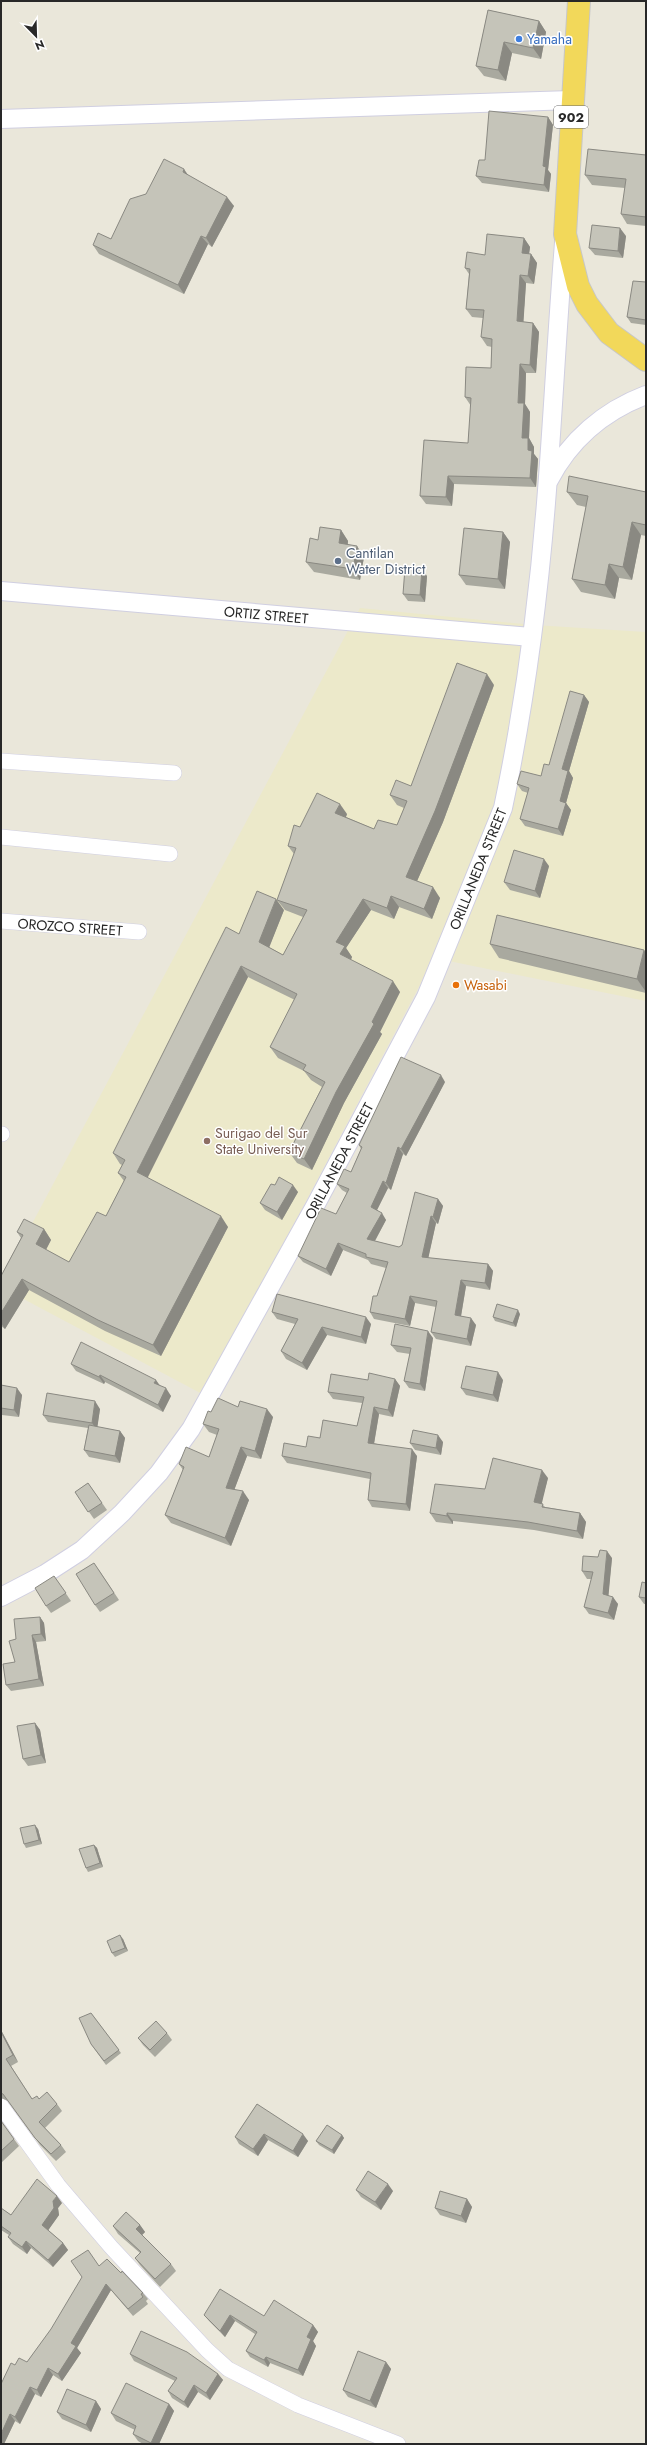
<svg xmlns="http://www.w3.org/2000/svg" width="647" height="2445" viewBox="0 0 647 2445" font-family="Jost,sans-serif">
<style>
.education{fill:#ece9ca}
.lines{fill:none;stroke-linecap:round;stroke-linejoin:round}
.minor-casing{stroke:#d0cfe1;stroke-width:16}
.tertiary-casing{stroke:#d0cfe1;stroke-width:20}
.trunk-casing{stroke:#c7c7c7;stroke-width:24}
.minor{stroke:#fff;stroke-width:15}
.tertiary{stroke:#fff;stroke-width:18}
.trunk{stroke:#f2d85a;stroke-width:22}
.wall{fill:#a9a99f}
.shaded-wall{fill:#8a8982}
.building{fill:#c5c4b9;stroke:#8a8982}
.shop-dot{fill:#3f7fe0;stroke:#fff;stroke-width:1.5}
.service-dot{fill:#5c6f8a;stroke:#fff;stroke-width:1.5}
.food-dot{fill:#e8710a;stroke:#fff;stroke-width:1.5}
.education-dot{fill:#8d6e63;stroke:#fff;stroke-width:1.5}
.labels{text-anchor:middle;stroke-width:3;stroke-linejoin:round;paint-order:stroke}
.shield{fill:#fff;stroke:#686868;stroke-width:1}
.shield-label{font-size:13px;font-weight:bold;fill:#282828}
.shop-label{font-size:14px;fill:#366cbe;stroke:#fff;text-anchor:start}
.service-label{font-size:14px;fill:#4e5e75;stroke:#fff;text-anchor:start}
.street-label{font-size:14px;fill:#282828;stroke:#fff}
.food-label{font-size:14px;fill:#c56008;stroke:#fff;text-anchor:start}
.education-label{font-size:14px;fill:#785e54;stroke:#fff;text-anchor:start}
</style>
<rect width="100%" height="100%" fill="#eae7da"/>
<!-- education -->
<polygon class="education" points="360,608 534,625 646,632 646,1001 434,958 204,1395 1,1287 1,1282"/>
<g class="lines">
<!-- minor casing -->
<g class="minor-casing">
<g id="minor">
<polyline points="1,761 174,773"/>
<polyline points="1,837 170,854"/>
<polyline points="1,921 139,932"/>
<polyline points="1,1134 2,1134"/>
<polyline points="1,2106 58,2185 111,2247 207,2350 228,2369 298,2405 398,2444"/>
</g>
</g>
<!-- tertiary casing -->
<g class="tertiary-casing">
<g id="tertiary">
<polyline points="1,119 572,100"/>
<path d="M549,480C570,440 604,411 646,395"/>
<polyline points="1,591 531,637"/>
<path d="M1,1597L45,1574L82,1550L122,1513L159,1473L191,1429L315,1206L426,997L503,808C524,708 538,604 546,503C553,416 557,330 564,243"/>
</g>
</g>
<!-- trunk casing -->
<g class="trunk-casing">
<polyline id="trunk" points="579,1 565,234 578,286 587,304 609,333 646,360"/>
</g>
<!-- minor -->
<use href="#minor" class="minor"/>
<!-- tertiary -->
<use href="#tertiary" class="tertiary"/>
<!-- trunk -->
<use href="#trunk" class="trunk"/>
</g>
<!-- wall -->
<g class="wall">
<polygon points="488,10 539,21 546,32 541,59 512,53 506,81 484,76 476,66"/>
<polygon points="548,117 553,125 548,170 551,174 549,192 482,183 476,176 485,160"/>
<polygon points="646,155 646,226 627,224 621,214 625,188 592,185 585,175"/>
<polygon points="188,175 234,206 212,247 208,244 184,294 99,254 93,245 111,239 146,194"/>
<polygon points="626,236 623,258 595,255 589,248"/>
<polygon points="524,238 530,247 529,254 531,254 537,263 534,284 526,283 523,322 533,323 539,332 536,373 526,373 525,404 530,412 529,438 534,447 534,454 538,459 536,487 454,484 452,506 426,504 420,496 468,443 471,406 465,397 491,368 492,347 487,346 481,337 483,318 472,317 466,309 469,274 465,268 485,255"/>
<polygon points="646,282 646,325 631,323 627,317"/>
<polygon points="567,492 646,492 646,536 641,535 632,580 619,578 615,599 581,592 572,579 586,507 577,505"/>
<polygon points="341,530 348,541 348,545 364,557 360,580 314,572 306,562 318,540"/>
<polygon points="503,532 510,542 505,589 466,585 459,575"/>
<polygon points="427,576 425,602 408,601 403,594"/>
<polygon points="494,685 443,822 417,881 440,898 432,919 399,907 394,919 371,910 346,948 352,957 351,960 400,992 380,1032 382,1034 344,1103 312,1170 297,1163 289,1152 322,1087 311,1080 304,1071 278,1058 270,1047 295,1000 248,977 147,1177 228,1227 161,1356 105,1331 29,1290 5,1329 1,1326 1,1276 21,1238 17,1232 44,1229 51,1240 46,1250 69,1262 106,1216 124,1181 118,1173 122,1165 120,1164 113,1153 239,934 284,910 269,947 283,955 303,917 285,910 277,900 294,854 288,846 300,827 347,814 346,817 374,829 397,825 404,808 397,805 390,795 411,786"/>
<polygon points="584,695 589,702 569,771 573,778 566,803 571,810 563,836 525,826 520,819 528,793 522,791 517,784 541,776 549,765"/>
<polygon points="549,866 540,898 510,890 504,882"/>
<polygon points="490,944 646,953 646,993 499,958"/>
<polygon points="445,1082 406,1156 403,1154 391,1190 388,1188 377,1210 386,1220 375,1241 399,1247 402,1245 438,1199 443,1206 438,1224 436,1223 428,1258 488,1264 493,1271 490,1290 466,1286 461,1316 476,1325 471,1346 436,1339 431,1332 436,1307 415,1303 410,1326 374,1319 370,1312 377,1296 386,1268 371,1264 368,1260 343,1250 331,1276 303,1262 298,1256 336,1214 347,1193 342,1190 337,1184 351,1172 361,1149 359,1145"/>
<polygon points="275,1185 298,1192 282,1220 265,1210 260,1203"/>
<polygon points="272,1312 371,1324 366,1344 327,1335 307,1370 286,1359 281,1351 295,1324 277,1319"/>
<polygon points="520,1314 516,1327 495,1321 493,1317"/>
<polygon points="433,1338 425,1391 409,1388 404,1381 410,1354 397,1352 391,1345"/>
<polygon points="71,1364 161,1386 171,1396 163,1412 105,1382 104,1384 76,1371"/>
<polygon points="395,1379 400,1386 393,1417 379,1414 374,1443 417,1456 410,1511 372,1507 368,1500 370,1479 287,1463 282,1456 306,1447 320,1438 357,1426 362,1403 333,1399 328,1392 368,1380"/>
<polygon points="503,1380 498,1402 466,1395 461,1388"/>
<polygon points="1,1385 22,1395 19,1417 2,1415 1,1419"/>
<polygon points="238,1407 273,1417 261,1459 247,1456 234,1490 249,1500 231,1546 171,1523 165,1515 183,1470 179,1464 209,1457 217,1435 209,1432 203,1424 211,1412"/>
<polygon points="100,1409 97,1427 120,1431 125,1438 120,1463 89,1457 84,1450 88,1428 48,1422 43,1415"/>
<polygon points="443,1442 441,1455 415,1450 410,1443"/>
<polygon points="548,1478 541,1503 545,1507 580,1513 586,1522 583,1539 534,1530 453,1521 453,1524 436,1522 430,1513"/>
<polygon points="88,1483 107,1510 94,1519 75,1492"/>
<polygon points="612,1558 608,1596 618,1604 614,1620 589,1614 584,1607 592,1579 587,1579 582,1571"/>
<polygon points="99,1570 119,1600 100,1612 95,1605"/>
<polygon points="54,1576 71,1601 51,1613 46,1606"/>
<polygon points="646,1583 646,1604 644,1604 639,1597"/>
<polygon points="40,1617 44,1623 46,1641 36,1642 44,1686 11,1691 6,1685 15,1662 16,1639"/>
<polygon points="35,1723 40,1730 46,1763 28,1766 23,1759"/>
<polygon points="38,1829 42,1844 26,1848 24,1844"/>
<polygon points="94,1845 97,1848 103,1867 88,1872 86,1868"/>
<polygon points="123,1939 128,1951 115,1957 112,1953"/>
<polygon points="91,2013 121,2053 106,2065 91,2044"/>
<polygon points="1,2030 18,2062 11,2066 32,2099 39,2099 57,2104 62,2111 45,2128 61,2145 66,2152 56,2161 40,2145 8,2101 1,2098"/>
<polygon points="167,2033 172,2040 155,2057 143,2045 138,2038"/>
<polygon points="257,2104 308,2141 298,2157 268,2140 258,2156 239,2144 235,2137"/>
<polygon points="1,2121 19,2146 1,2163"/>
<polygon points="342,2135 344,2138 334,2154 319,2145 316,2141"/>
<polygon points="356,2190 393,2191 381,2210 361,2197"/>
<polygon points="467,2199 472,2207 466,2223 440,2215 435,2208"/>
<polygon points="62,2203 58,2208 59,2215 48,2230 63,2243 68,2250 53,2267 31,2248 27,2254 13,2244 8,2237 9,2235 1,2230 1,2208 11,2215"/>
<polygon points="140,2225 145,2232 142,2235 171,2264 176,2271 160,2287 140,2265 135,2258 140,2253 118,2234 113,2226"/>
<polygon points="99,2266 121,2273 143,2293 148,2299 146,2301 148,2304 133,2316 111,2290 77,2348 81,2353 62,2381 53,2375 41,2397 35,2394 20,2424 15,2421 4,2444 1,2444 1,2384 15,2365 27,2362"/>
<polygon points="204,2315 264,2316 313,2325 318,2332 313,2341 316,2346 303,2376 270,2363 268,2367 250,2357 246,2351 255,2334 235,2321 225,2337 209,2321"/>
<polygon points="130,2354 218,2374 223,2380 210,2400 198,2392 188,2408 172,2398 168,2391 175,2381 134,2361"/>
<polygon points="386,2362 391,2369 376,2408 348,2397 343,2390"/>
<polygon points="96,2401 101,2409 91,2432 62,2419 57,2412"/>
<polygon points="169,2404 174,2411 159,2444 143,2444 138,2441 133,2434 135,2430 116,2421 111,2413"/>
</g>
<!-- shaded-wall -->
<g class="shaded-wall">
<polygon points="539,21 546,32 541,59 533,48"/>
<polygon points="504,42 512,53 506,81 498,70"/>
<polygon points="548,117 553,125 548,170 551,174 549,192 544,185 543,166"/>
<polygon points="184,169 190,178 183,172"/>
<polygon points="227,197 234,206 212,247 206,238"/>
<polygon points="620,228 626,236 623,258 618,251"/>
<polygon points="201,236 208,244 184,294 178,285"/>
<polygon points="524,238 530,247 528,262 522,253"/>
<polygon points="531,254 537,263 534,284 528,276"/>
<polygon points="520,275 526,283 523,330 517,321"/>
<polygon points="533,323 539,332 536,373 530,365"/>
<polygon points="520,364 526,373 525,404 530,412 529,438 534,447 534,454 538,459 536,487 530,478 528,450 522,438 518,403"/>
<polygon points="448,476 454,484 452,506 446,497"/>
<polygon points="632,522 641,535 632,580 623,567"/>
<polygon points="341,530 348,541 346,554 339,543"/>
<polygon points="503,532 510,542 505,589 498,579"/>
<polygon points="357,546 364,557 360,580 353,569"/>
<polygon points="609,564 619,578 615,599 605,585"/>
<polygon points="422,569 427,576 425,602 420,595"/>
<polygon points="487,674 494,685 443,822 414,888 406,877"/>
<polygon points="584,695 589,702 569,771 573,778 566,803 571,810 563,836 558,829 562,769"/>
<polygon points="340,804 347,814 343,824 335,813"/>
<polygon points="544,859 549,866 540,898 535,891"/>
<polygon points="433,887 440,898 432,919 424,909"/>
<polygon points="391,896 399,907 394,919 387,908"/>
<polygon points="276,899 284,910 267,953 259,942"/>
<polygon points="363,899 371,910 346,948 352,957 348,965 340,954 336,942"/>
<polygon points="644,950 646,953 646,992 637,979"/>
<polygon points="241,966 248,977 145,1183 137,1172"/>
<polygon points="393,981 400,992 380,1032 382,1034 344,1103 312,1170 304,1159 336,1092"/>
<polygon points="441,1075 445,1082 406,1156 401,1149"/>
<polygon points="398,1147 403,1154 391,1190 386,1183"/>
<polygon points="383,1181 388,1188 375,1214 371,1207"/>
<polygon points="293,1185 298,1192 282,1220 277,1212"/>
<polygon points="438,1199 443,1206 438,1224 433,1217"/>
<polygon points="382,1213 386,1220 372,1246 367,1239"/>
<polygon points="221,1216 228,1227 161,1356 153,1345"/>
<polygon points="431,1216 436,1223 427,1264 422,1257"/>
<polygon points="44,1229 51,1240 43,1255 36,1244"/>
<polygon points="338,1243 343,1250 331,1276 326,1269"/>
<polygon points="488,1264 493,1271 490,1290 485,1283"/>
<polygon points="22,1279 29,1290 5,1329 1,1323 1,1313"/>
<polygon points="461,1280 466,1286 460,1322 455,1315"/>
<polygon points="410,1296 415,1303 410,1326 405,1319"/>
<polygon points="518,1310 520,1314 516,1327 513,1323"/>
<polygon points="366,1317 371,1324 366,1344 361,1337"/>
<polygon points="471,1318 476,1325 471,1346 467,1339"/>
<polygon points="322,1327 327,1335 307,1370 302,1363"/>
<polygon points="428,1331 433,1338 425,1391 420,1384"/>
<polygon points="498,1372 503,1380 498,1402 493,1395"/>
<polygon points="100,1375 105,1382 104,1384 99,1377"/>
<polygon points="395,1379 400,1386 393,1417 388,1410"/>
<polygon points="156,1380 161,1387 154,1383"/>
<polygon points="17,1388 22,1395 19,1417 14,1410"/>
<polygon points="166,1388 171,1396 163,1412 158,1405"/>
<polygon points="95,1401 100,1409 97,1430 92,1423"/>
<polygon points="374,1407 379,1414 373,1450 368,1443"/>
<polygon points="267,1409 273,1417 261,1459 255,1451"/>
<polygon points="120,1431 125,1438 120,1463 115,1456"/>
<polygon points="438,1435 443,1442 441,1455 436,1448"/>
<polygon points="241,1447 247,1456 232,1496 226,1488"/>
<polygon points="412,1449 417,1456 410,1511 406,1504"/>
<polygon points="542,1470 548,1478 540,1511 534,1502"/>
<polygon points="243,1491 249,1500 231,1546 225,1538"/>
<polygon points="447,1513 453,1521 453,1524 447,1516"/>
<polygon points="580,1513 586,1522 583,1539 577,1531"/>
<polygon points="607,1551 612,1558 608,1601 603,1594"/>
<polygon points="613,1597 618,1604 614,1620 608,1613"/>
<polygon points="40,1617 44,1623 46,1641 41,1634"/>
<polygon points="32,1635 36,1642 44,1686 39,1679"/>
<polygon points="35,1723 40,1730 46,1763 41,1755"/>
<polygon points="35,1825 38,1829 42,1844 39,1840"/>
<polygon points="94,1845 97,1848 103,1867 100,1863"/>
<polygon points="120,1935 123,1939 128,1951 125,1948"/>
<polygon points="1,2030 18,2062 13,2055 1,2032"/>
<polygon points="264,2134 268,2140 258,2156 253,2149"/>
<polygon points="303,2134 308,2141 298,2157 293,2151"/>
<polygon points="342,2135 344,2138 334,2154 332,2150"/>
<polygon points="388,2184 393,2191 381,2210 375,2202"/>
<polygon points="57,2196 62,2203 58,2208 59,2215 47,2232 42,2225 53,2201"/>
<polygon points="467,2199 472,2207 466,2223 461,2216"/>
<polygon points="140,2225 145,2232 141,2236 136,2229"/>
<polygon points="26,2241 31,2248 27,2254 22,2247"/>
<polygon points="63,2243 68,2250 53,2267 48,2260"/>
<polygon points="106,2284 111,2290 77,2348 81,2353 62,2381 58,2374 71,2343"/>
<polygon points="230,2315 235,2321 225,2337 220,2331"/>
<polygon points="313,2325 318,2332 313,2341 316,2346 303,2376 298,2370 307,2337"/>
<polygon points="266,2357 270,2363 268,2367 264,2360"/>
<polygon points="386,2362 391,2369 376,2408 370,2401"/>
<polygon points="48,2368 53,2375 41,2397 37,2390"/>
<polygon points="218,2374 223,2380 210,2400 206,2393"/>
<polygon points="194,2385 198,2392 188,2408 184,2402"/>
<polygon points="30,2387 35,2394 20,2424 15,2417"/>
<polygon points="96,2401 101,2409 91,2432 86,2425"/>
<polygon points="169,2404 174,2411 159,2444 152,2444 151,2443"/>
<polygon points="10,2414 15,2421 4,2444 3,2444 1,2441 1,2434"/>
</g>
<!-- building -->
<g class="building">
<polygon points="488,10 539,21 533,48 504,42 498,70 476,66"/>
<polygon points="489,111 548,117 543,166 546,167 544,185 476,176 479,160 485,160"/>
<polygon points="588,149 646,155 646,217 621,214 626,179 585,175"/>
<polygon points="164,159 184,169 183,172 227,197 206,238 201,236 178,285 93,245 98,233 111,239 130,199 146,194"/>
<polygon points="592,225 620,228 618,251 589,248"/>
<polygon points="487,234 524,238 522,253 531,254 528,276 520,275 517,321 533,323 530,365 520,364 518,403 524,403 522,438 528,438 528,450 532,451 530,478 448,476 446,497 420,496 424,440 468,443 471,398 465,397 466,367 491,368 492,339 481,337 484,310 466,309 470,269 465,268 467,252 485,255"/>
<polygon points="633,281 646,282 646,320 627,317"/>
<polygon points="569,476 646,492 646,525 632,522 623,567 609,564 605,585 572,579 588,496 567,492"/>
<polygon points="320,527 341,530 339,543 357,546 353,569 306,562 310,538 318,540"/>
<polygon points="464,528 503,532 498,579 459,575"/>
<polygon points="405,568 422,569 420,595 403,594"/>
<polygon points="457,663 487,674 435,811 406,877 433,887 424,909 391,896 387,908 363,899 336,942 345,946 340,954 393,981 372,1022 374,1024 336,1092 304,1159 289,1152 325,1082 303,1070 306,1065 270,1047 297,994 241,966 137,1172 221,1216 153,1345 98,1320 22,1279 1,1313 1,1276 23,1235 17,1232 24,1219 44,1229 36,1244 69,1262 97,1212 106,1216 126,1177 118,1173 125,1160 113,1153 226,927 239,934 257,891 276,899 259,942 283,955 307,910 277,900 296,848 288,846 294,825 300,827 317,793 340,804 335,813 374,829 378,820 397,825 407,801 390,795 396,780 411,786"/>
<polygon points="570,691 584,695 562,769 568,771 560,801 566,803 558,829 520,819 529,788 517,784 521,771 541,776 544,764 549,765"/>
<polygon points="514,850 544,859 535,891 504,882"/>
<polygon points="497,915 644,950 637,979 490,944"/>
<polygon points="401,1057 441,1075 401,1149 398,1147 386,1183 383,1181 371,1207 382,1213 367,1239 399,1247 402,1245 415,1192 438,1199 433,1217 431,1216 422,1257 488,1264 485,1283 461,1280 455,1315 471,1318 467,1339 431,1332 437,1301 410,1296 405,1319 370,1312 373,1296 377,1296 388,1262 366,1257 366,1254 338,1243 326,1269 298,1256 321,1208 336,1214 349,1189 337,1184 344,1169 351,1172 362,1147 359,1145"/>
<polygon points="279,1177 293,1185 277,1212 260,1203 271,1184 275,1185"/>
<polygon points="277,1294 366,1317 361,1337 322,1327 302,1363 281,1351 298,1319 272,1312"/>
<polygon points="497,1304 518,1310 513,1323 493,1317"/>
<polygon points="395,1324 428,1331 420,1384 404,1381 411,1348 391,1345"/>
<polygon points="81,1342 156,1380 154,1383 166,1388 158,1405 100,1375 99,1377 71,1364"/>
<polygon points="466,1366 498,1372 493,1395 461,1388"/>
<polygon points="369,1373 395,1379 388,1410 374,1407 368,1443 412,1449 406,1504 368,1500 371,1473 282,1456 284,1443 306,1447 308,1436 320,1438 323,1420 357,1426 364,1397 328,1392 331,1374 368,1380"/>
<polygon points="1,1385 17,1388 14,1410 1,1408"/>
<polygon points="47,1393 95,1401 92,1423 43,1415"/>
<polygon points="218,1398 238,1407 240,1401 267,1409 255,1451 241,1447 226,1488 243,1491 225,1538 165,1515 184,1467 179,1464 186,1447 209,1457 219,1429 203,1424 208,1411 211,1412"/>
<polygon points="89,1425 120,1431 115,1456 84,1450"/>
<polygon points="413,1430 438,1435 436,1448 410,1443"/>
<polygon points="493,1458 542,1470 534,1502 543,1504 542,1507 580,1513 577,1531 528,1522 447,1513 447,1516 430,1513 435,1484 485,1489"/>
<polygon points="88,1483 102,1503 88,1512 75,1492"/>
<polygon points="600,1550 607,1551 603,1594 613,1597 608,1613 584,1607 593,1572 582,1571 583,1556 598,1557"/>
<polygon points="94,1563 114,1593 95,1605 76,1574"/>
<polygon points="54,1576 66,1593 46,1606 35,1588"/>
<polygon points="642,1582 646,1583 646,1598 639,1597"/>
<polygon points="40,1617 41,1634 32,1635 39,1679 6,1685 3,1664 15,1662 9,1641 16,1639 14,1619"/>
<polygon points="35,1723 41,1755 23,1759 17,1726"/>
<polygon points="35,1825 39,1840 24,1844 20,1828"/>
<polygon points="94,1845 100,1863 86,1868 79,1849"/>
<polygon points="120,1935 125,1948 112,1953 107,1941"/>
<polygon points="91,2013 119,2050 104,2061 91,2044 79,2018"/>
<polygon points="156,2021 167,2033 150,2050 138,2038"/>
<polygon points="1,2032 13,2055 6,2059 32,2099 37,2096 39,2099 47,2092 57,2104 39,2122 61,2145 51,2154 35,2138 3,2094 1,2093"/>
<polygon points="257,2104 303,2134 293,2151 264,2134 253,2149 235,2137"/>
<polygon points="1,2121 14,2139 1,2151"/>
<polygon points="327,2125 342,2135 332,2150 316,2141"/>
<polygon points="368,2171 388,2184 375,2202 356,2190"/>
<polygon points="37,2179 57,2196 53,2201 54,2208 42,2225 63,2243 48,2260 26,2241 22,2247 8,2237 11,2233 1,2226 1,2208 11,2215"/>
<polygon points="440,2191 467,2199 461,2216 435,2208"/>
<polygon points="126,2212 140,2225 136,2229 171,2264 155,2279 135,2258 141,2252 113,2226"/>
<polygon points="88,2250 99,2266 107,2259 121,2273 122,2271 143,2293 141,2294 143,2297 128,2309 106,2284 71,2343 76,2346 58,2374 48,2368 37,2390 30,2387 15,2417 10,2414 1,2434 1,2384 11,2363 15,2365 19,2358 27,2362 51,2329 82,2277 71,2261"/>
<polygon points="220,2289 264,2316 274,2300 313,2325 307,2337 311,2339 298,2370 266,2357 264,2360 246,2351 257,2332 230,2315 220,2331 204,2315"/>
<polygon points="141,2331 187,2352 218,2374 206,2393 194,2385 184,2402 168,2391 177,2378 130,2354"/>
<polygon points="358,2351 386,2362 370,2401 343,2390"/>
<polygon points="126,2383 169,2404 151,2443 133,2434 136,2426 111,2413"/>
<polygon points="67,2389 96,2401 86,2425 57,2412"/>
</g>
<!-- markers -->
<circle class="shop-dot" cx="519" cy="39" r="4"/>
<circle class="service-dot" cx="338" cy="561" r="4"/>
<circle class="food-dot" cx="456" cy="985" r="4"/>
<circle class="education-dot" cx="207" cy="1141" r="4"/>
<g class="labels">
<!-- shield labels -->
<rect class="shield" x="554" y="106" width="34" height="22" rx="3"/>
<g class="shield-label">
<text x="571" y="122">902</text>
</g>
<!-- shop labels -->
<g class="shop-label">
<text x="527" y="44">Yamaha</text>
</g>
<!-- service labels -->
<g class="service-label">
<text x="346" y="558">Cantilan<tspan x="346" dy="16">Water District</tspan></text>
</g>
<!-- street labels -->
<g class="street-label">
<text transform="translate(266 615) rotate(5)" y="5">ORTIZ STREET</text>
<text transform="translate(478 869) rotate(-68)" y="5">ORILLANEDA STREET</text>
<text transform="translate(70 927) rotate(4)" y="5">OROZCO STREET</text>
<text transform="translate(339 1161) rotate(-62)" y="5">ORILLANEDA STREET</text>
</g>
<!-- food labels -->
<g class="food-label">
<text x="464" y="990">Wasabi</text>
</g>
<!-- education labels -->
<g class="education-label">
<text x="215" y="1138">Surigao del Sur<tspan x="215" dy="16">State University</tspan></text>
</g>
</g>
<!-- border -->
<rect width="647" height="2445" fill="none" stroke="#282828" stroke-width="4"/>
<!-- north arrow -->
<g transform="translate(36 36) rotate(157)" stroke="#ffffff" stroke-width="3" paint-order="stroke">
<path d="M0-3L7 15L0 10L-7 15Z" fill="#282828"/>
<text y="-6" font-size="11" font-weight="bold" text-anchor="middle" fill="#282828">N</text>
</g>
</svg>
